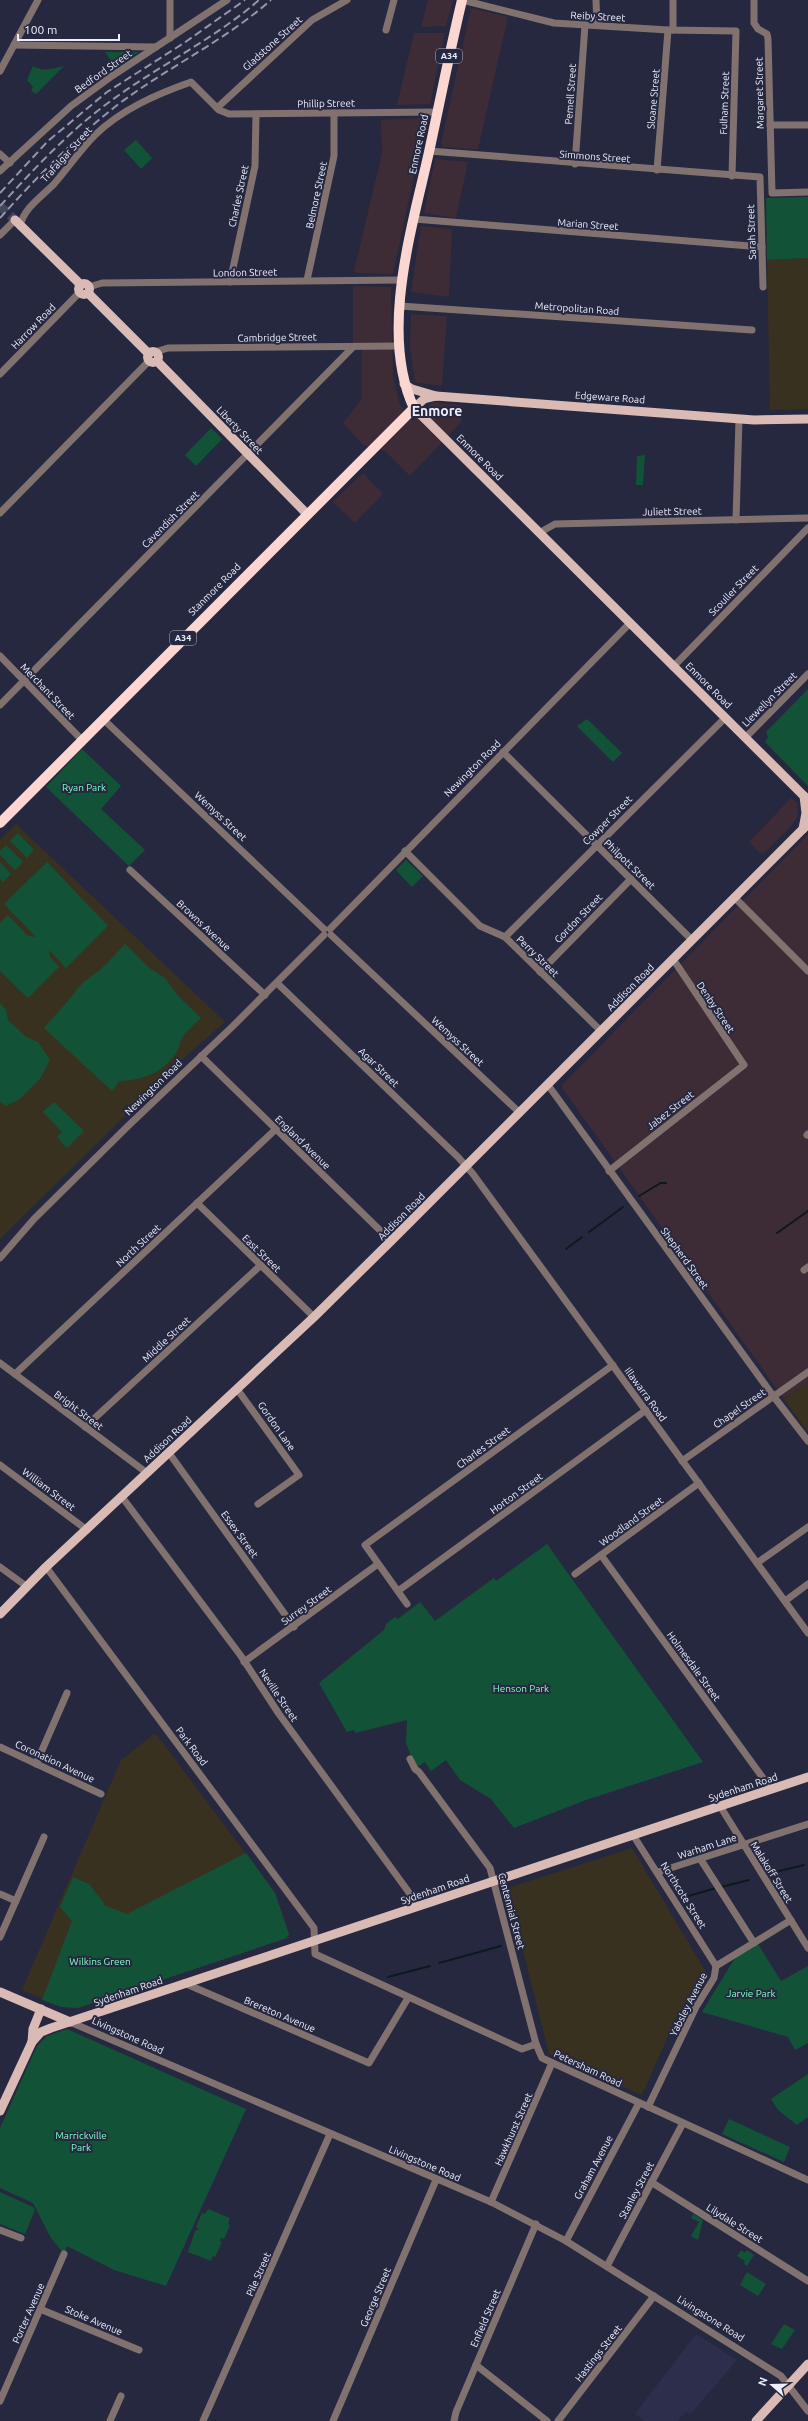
<svg xmlns="http://www.w3.org/2000/svg" width="808" height="2421" viewBox="0 0 808 2421" font-family="Ubuntu,sans-serif">
<style>
.commercial{fill:#3d2c35}
.built{fill:#2c2e4c}
.education{fill:#383120}
.green{fill:#125338}
.lines{fill:none;stroke-linecap:round;stroke-linejoin:round}
.stream{stroke:#0b1b1d;stroke-width:2}
.major-tunnel{stroke:#44465c;stroke-width:9;stroke-dasharray:9 4.5;stroke-linecap:butt}
.minor{stroke:#817270;stroke-width:7}
.major{stroke:#d9bab5;stroke-width:9}
.highway{stroke:#fcd7d1;stroke-width:10}
.rail{stroke:#9497aa;stroke-width:2;stroke-dasharray:8 4;stroke-linecap:butt}
.labels{text-anchor:middle;stroke-width:4;stroke-linejoin:round;paint-order:stroke}
.shield{fill:#26283f;stroke:#b1b3c5;stroke-width:1}
.shield-label{font-size:9px;font-weight:bold;fill:#ecefff}
.street-label{font-size:10px;fill:#ecefff;stroke:#26283f}
.park-label{font-size:10px;fill:#80fdc1;stroke:#26283f}
.district-label{font-size:14px;font-weight:bold;fill:#ecefff;stroke:#26283f}
</style>
<rect width="100%" height="100%" fill="#26283f"/>
<!-- commercial -->
<g class="commercial">
<polygon points="428,0 453,0 446,26 421,27"/>
<polygon points="471,8 508,17 478,149 474,149 444,147 441,143"/>
<polygon points="414,33 445,33 430,104 397,105"/>
<polygon points="424,118 426,120 393,274 357,273 354,271 382,153 381,120"/>
<polygon points="435,159 468,162 456,218 424,213"/>
<polygon points="421,226 450,229 452,231 449,297 411,292"/>
<polygon points="353,286 391,287 393,375 400,405 412,421 433,402 460,405 463,408 461,422 410,476 385,451 363,445 343,423 362,399 362,347 353,347"/>
<polygon points="411,314 447,316 442,386 415,382 410,347"/>
<polygon points="363,473 383,494 355,523 333,502"/>
<polygon points="791,798 797,803 798,816 791,826 762,855 749,842"/>
<polygon points="808,834 808,1382 784,1399 561,1086"/>
</g>
<!-- built -->
<polygon class="built" points="696,2334 737,2360 690,2415 686,2411 678,2421 644,2421 635,2414"/>
<!-- education -->
<g class="education">
<polygon points="808,258 808,409 770,410 767,260"/>
<polygon points="16,824 225,1022 187,1055 0,1239 0,840"/>
<polygon points="808,1382 808,1432 784,1399"/>
<polygon points="154,1734 157,1735 275,1893 289,1934 287,1938 78,2008 61,2007 22,1990 121,1760"/>
<polygon points="632,1848 707,1974 678,2014 642,2095 549,2054 507,1888"/>
</g>
<!-- green -->
<g class="green">
<polygon points="105,52 139,52 116,68"/>
<path d="M65,65L36,94L31,91L33,87L27,80L33,66C42,72 56,69 65,65Z"/>
<polygon points="136,140 152,158 141,169 124,150"/>
<polygon points="808,197 808,258 767,260 766,198"/>
<polygon points="211,428 222,439 196,466 185,455"/>
<polygon points="645,455 643,485 636,485 637,456"/>
<polygon points="808,689 808,786 765,742 768,737 766,732"/>
<polygon points="587,719 622,753 613,762 577,726"/>
<polygon points="82,749 121,786 101,809 145,850 129,866 46,787"/>
<polygon points="18,833 34,850 27,858 10,841"/>
<polygon points="6,845 23,862 15,870 0,855 0,851"/>
<polygon points="406,860 423,876 412,887 396,870"/>
<polygon points="0,862 11,874 3,882 0,879"/>
<polygon points="47,862 108,926 66,968 49,950 50,957 59,967 28,998 0,971 0,923 8,915 28,936 36,937 4,904"/>
<path d="M125,944L149,968L165,978L178,996L201,1018C195,1024 186,1031 182,1038C180,1041 180,1044 179,1047C167,1072 144,1080 119,1081L112,1091L44,1028L74,994C81,982 91,977 101,969C109,962 117,952 125,944Z"/>
<polygon points="0,1003 6,1010 8,1020 26,1037 38,1042 50,1060 40,1079 20,1099 6,1106 0,1102"/>
<polygon points="54,1102 84,1131 67,1148 57,1137 62,1132 43,1112"/>
<polygon points="547,1544 703,1762 586,1800 514,1828 491,1799 460,1780 446,1760 431,1771 425,1762 416,1768 406,1743 407,1720 355,1733 354,1730 347,1732 319,1683 384,1630 386,1624 395,1617 398,1619 420,1602 435,1621 494,1578 496,1581"/>
<polygon points="246,1853 275,1893 289,1934 287,1938 78,2008 61,2007 42,2000 72,1921 60,1907 73,1877 89,1884 104,1903 104,1905 127,1914"/>
<polygon points="758,1944 781,1981 808,1966 808,2043 795,2050 788,2037 702,2012 735,1958"/>
<polygon points="67,2029 246,2109 166,2286 114,2270 67,2246 64,2254 51,2238 33,2203 0,2188 0,2128 37,2046 47,2036"/>
<polygon points="808,2074 808,2117 797,2125 778,2110 771,2099"/>
<polygon points="729,2119 790,2147 784,2162 722,2134"/>
<polygon points="0,2192 33,2207 35,2210 25,2234 0,2224"/>
<polygon points="208,2209 230,2218 228,2224 230,2225 224,2239 221,2238 220,2241 222,2242 215,2257 213,2256 211,2261 188,2252 195,2231 199,2229 196,2227 202,2213 205,2214"/>
<polygon points="693,2214 703,2220 698,2240 691,2236 699,2222 691,2218"/>
<polygon points="741,2250 745,2253 747,2250 754,2255 747,2266 744,2264 745,2261 737,2256"/>
<polygon points="747,2272 766,2284 758,2296 740,2285"/>
<polygon points="784,2324 795,2330 782,2349 771,2344"/>
</g>
<g class="lines">
<!-- stream -->
<g class="stream">
<polyline points="660,1183 666,1183"/>
<polyline points="639,1196 659,1184"/>
<polyline points="589,1232 623,1207"/>
<polyline points="777,1233 808,1211"/>
<polyline points="566,1249 582,1237"/>
<polyline points="775,1872 804,1865"/>
<polyline points="721,1887 749,1880"/>
<polyline points="685,1897 716,1888"/>
<polyline points="439,1963 501,1946"/>
<polyline points="388,1977 430,1966"/>
</g>
<!-- major-tunnel -->
<polyline class="major-tunnel" points="0,206 15,220"/>
<!-- minor -->
<g class="minor">
<polyline points="462,0 554,23 668,30 736,31 732,176"/>
<polyline points="596,0 597,25"/>
<polyline points="673,0 673,30"/>
<polyline points="754,0 754,23 758,29 767,34 768,39 772,193 808,192"/>
<polyline points="386,30 394,0"/>
<polyline points="170,38 170,0"/>
<polyline points="14,45 156,47"/>
<polyline points="0,71 38,0"/>
<polyline points="217,108 312,20 347,0"/>
<polyline points="770,125 808,125"/>
<polyline points="429,151 760,177 763,287"/>
<polyline points="0,154 10,163"/>
<polyline points="575,164 585,25"/>
<polyline points="657,170 668,30"/>
<polyline points="0,171 71,106 112,76 227,0"/>
<polyline points="414,219 762,247"/>
<path d="M20,226C24,208 41,197 54,184C68,168 80,150 95,135C122,109 157,94 191,82L219,110L229,114L438,112"/>
<polyline points="0,235 15,220"/>
<polyline points="307,280 334,156 334,113"/>
<polyline points="230,282 255,166 256,114"/>
<polyline points="89,287 102,283 401,280"/>
<polyline points="400,306 752,330"/>
<polyline points="155,352 168,348 400,346"/>
<polyline points="0,374 80,292"/>
<polyline points="0,513 149,361"/>
<polyline points="736,520 739,419"/>
<polyline points="539,533 555,524 808,518"/>
<polyline points="0,656 82,740"/>
<polyline points="673,667 808,528"/>
<polyline points="0,705 353,347"/>
<polyline points="103,719 324,929"/>
<polyline points="745,738 808,674"/>
<polyline points="503,752 692,940"/>
<polyline points="405,851 480,926 505,937 601,1031"/>
<polyline points="130,870 265,995"/>
<polyline points="734,897 808,971"/>
<polyline points="330,929 630,623"/>
<polyline points="331,935 520,1113"/>
<polyline points="505,937 725,718"/>
<polyline points="540,972 631,879"/>
<polyline points="277,983 458,1157 473,1174 808,1633"/>
<polyline points="201,1056 391,1241"/>
<polyline points="548,1085 771,1393 808,1441"/>
<polyline points="807,1135 808,1134"/>
<polyline points="609,1171 744,1065 673,959"/>
<polyline points="197,1203 314,1317"/>
<polyline points="0,1258 34,1219 128,1126 233,1026 324,935"/>
<polyline points="804,1270 808,1267"/>
<polyline points="0,1363 147,1473"/>
<polyline points="15,1374 276,1129"/>
<polyline points="237,1389 299,1475 258,1504"/>
<polyline points="85,1427 261,1265"/>
<polyline points="169,1453 294,1627"/>
<polyline points="682,1461 808,1372"/>
<polyline points="0,1465 87,1530"/>
<polyline points="122,1497 241,1656 279,1714 413,1898 416,1907"/>
<polyline points="601,1555 771,1789"/>
<polyline points="757,1563 808,1527"/>
<polyline points="0,1567 26,1586"/>
<polyline points="46,1567 314,1928 315,1954 522,2049 536,2044"/>
<polyline points="575,1574 699,1483"/>
<polyline points="398,1591 646,1410"/>
<polyline points="785,1601 808,1584"/>
<polyline points="407,1604 365,1545 613,1365"/>
<polyline points="244,1662 378,1564"/>
<polyline points="0,1747 101,1794"/>
<polyline points="410,1759 415,1769 419,1772 490,1868 536,2044 542,2058 808,2180"/>
<polyline points="36,1764 67,1693"/>
<polyline points="720,1806 808,1948"/>
<polyline points="633,1835 716,1966"/>
<polyline points="701,1860 754,1943"/>
<polyline points="658,1872 808,1824"/>
<polyline points="0,1894 16,1901"/>
<polyline points="0,1937 44,1837"/>
<polyline points="716,1966 791,1920"/>
<polyline points="184,1983 369,2063 408,1998"/>
<polyline points="70,2022 491,2202 566,2241 781,2376 808,2411"/>
<polyline points="648,2107 696,2007 714,1978 716,1966"/>
<polyline points="651,2182 808,2281"/>
<polyline points="491,2202 552,2063"/>
<polyline points="0,2230 21,2238"/>
<polyline points="566,2241 639,2103"/>
<polyline points="607,2266 683,2123"/>
<polyline points="40,2309 139,2350"/>
<polyline points="476,2365 547,2421"/>
<polyline points="0,2401 64,2254"/>
<polyline points="110,2421 121,2396"/>
<polyline points="203,2421 330,2134"/>
<polyline points="333,2421 436,2180"/>
<polyline points="454,2421 456,2412 536,2224"/>
<polyline points="558,2421 654,2296"/>
</g>
<!-- major -->
<g class="major">
<polyline points="15,220 81,285"/>
<circle cx="84" cy="289" r="5.5"/>
<polyline points="88,293 149,354"/>
<circle cx="153" cy="357" r="5.5"/>
<polyline points="157,361 307,514"/>
<polyline points="404,384 412,389 436,396"/>
<polyline points="808,419 754,420 436,396 424,399 414,408 808,800"/>
<polyline points="803,829 806,813 804,796"/>
<polyline points="0,1614 46,1567 314,1317 391,1241 808,824"/>
<polyline points="0,1992 70,2022"/>
<polyline points="32,2042 33,2029 41,2009"/>
<polyline points="0,2111 32,2042 41,2032 51,2028 808,1777"/>
<polyline points="756,2421 808,2364"/>
</g>
<!-- highway -->
<path class="highway" d="M0,823L414,408C379,334 412,228 429,152C440,101 450,50 462,0"/>
<!-- rail -->
<g class="rail">
<polyline points="0,193 48,141 107,92 184,43 245,0"/>
<path d="M0,206C35,168 69,131 112,100C160,65 214,39 259,0"/>
<path d="M0,218C36,178 73,140 116,106C166,68 223,42 271,0"/>
</g>
</g>
<g class="labels">
<!-- shield labels -->
<g class="shield">
<rect x="436" y="49" width="26" height="14" rx="3"/>
<rect x="170" y="631" width="26" height="14" rx="3"/>
</g>
<g class="shield-label">
<text x="449" y="59">A34</text>
<text x="183" y="641">A34</text>
</g>
<!-- street labels -->
<g class="street-label">
<text transform="translate(598 16) rotate(3)" y="4">Reiby Street</text>
<text transform="translate(272 43) rotate(-42)" y="4">Gladstone Street</text>
<text transform="translate(103 71) rotate(-35)" y="4">Bedford Street</text>
<text transform="translate(759 93) rotate(-91)" y="4">Margaret Street</text>
<text transform="translate(570 94) rotate(-86)" y="4">Pemell Street</text>
<text transform="translate(653 99) rotate(-85)" y="4">Sloane Street</text>
<text transform="translate(326 103) rotate(-1)" y="4">Phillip Street</text>
<text transform="translate(724 103) rotate(-88)" y="4">Fulham Street</text>
<text transform="translate(418 144) rotate(-78)" y="4">Enmore Road</text>
<text transform="translate(66 154) rotate(-48)" y="4">Trafalgar Street</text>
<text transform="translate(595 156) rotate(4)" y="4">Simmons Street</text>
<text transform="translate(316 195) rotate(-78)" y="4">Belmore Street</text>
<text transform="translate(238 196) rotate(-78)" y="4">Charles Street</text>
<text transform="translate(588 224) rotate(4)" y="4">Marian Street</text>
<text transform="translate(751 232) rotate(-92)" y="4">Sarah Street</text>
<text transform="translate(245 272) rotate(-1)" y="4">London Street</text>
<text transform="translate(577 308) rotate(4)" y="4">Metropolitan Road</text>
<text transform="translate(33 326) rotate(-46)" y="4">Harrow Road</text>
<text transform="translate(277 337) rotate(-1)" y="4">Cambridge Street</text>
<text transform="translate(610 397) rotate(4)" y="4">Edgeware Road</text>
<text transform="translate(240 430) rotate(46)" y="4">Liberty Street</text>
<text transform="translate(480 457) rotate(45)" y="4">Enmore Road</text>
<text transform="translate(672 511) rotate(-1)" y="4">Juliett Street</text>
<text transform="translate(170 519) rotate(-45)" y="4">Cavendish Street</text>
<text transform="translate(214 589) rotate(-45)" y="4">Stanmore Road</text>
<text transform="translate(733 590) rotate(-46)" y="4">Scouller Street</text>
<text transform="translate(709 685) rotate(45)" y="4">Enmore Road</text>
<text transform="translate(48 691) rotate(46)" y="4">Merchant Street</text>
<text transform="translate(769 699) rotate(-45)" y="4">Llewellyn Street</text>
<text transform="translate(472 768) rotate(-45)" y="4">Newington Road</text>
<text transform="translate(221 816) rotate(43)" y="4">Wemyss Street</text>
<text transform="translate(607 820) rotate(-45)" y="4">Cowper Street</text>
<text transform="translate(630 864) rotate(44)" y="4">Philpott Street</text>
<text transform="translate(578 918) rotate(-46)" y="4">Gordon Street</text>
<text transform="translate(204 925) rotate(43)" y="4">Browns Avenue</text>
<text transform="translate(538 956) rotate(44)" y="4">Perry Street</text>
<text transform="translate(630 987) rotate(-45)" y="4">Addison Road</text>
<text transform="translate(716 1007) rotate(56)" y="4">Denby Street</text>
<text transform="translate(458 1041) rotate(43)" y="4">Wemyss Street</text>
<text transform="translate(379 1067) rotate(44)" y="4">Agar Street</text>
<text transform="translate(153 1087) rotate(-44)" y="4">Newington Road</text>
<text transform="translate(670 1110) rotate(-38)" y="4">Jabez Street</text>
<text transform="translate(303 1142) rotate(44)" y="4">England Avenue</text>
<text transform="translate(401 1216) rotate(-45)" y="4">Addison Road</text>
<text transform="translate(138 1245) rotate(-43)" y="4">North Street</text>
<text transform="translate(262 1253) rotate(44)" y="4">East Street</text>
<text transform="translate(685 1258) rotate(54)" y="4">Shepherd Street</text>
<text transform="translate(166 1339) rotate(-43)" y="4">Middle Street</text>
<text transform="translate(646 1394) rotate(54)" y="4">Illawarra Road</text>
<text transform="translate(739 1408) rotate(-35)" y="4">Chapel Street</text>
<text transform="translate(79 1410) rotate(37)" y="4">Bright Street</text>
<text transform="translate(277 1426) rotate(55)" y="4">Gordon Lane</text>
<text transform="translate(167 1439) rotate(-43)" y="4">Addison Road</text>
<text transform="translate(483 1447) rotate(-36)" y="4">Charles Street</text>
<text transform="translate(49 1489) rotate(37)" y="4">William Street</text>
<text transform="translate(516 1493) rotate(-36)" y="4">Horton Street</text>
<text transform="translate(631 1521) rotate(-36)" y="4">Woodland Street</text>
<text transform="translate(240 1534) rotate(54)" y="4">Essex Street</text>
<text transform="translate(306 1605) rotate(-36)" y="4">Surrey Street</text>
<text transform="translate(694 1666) rotate(54)" y="4">Holmesdale Street</text>
<text transform="translate(279 1695) rotate(56)" y="4">Neville Street</text>
<text transform="translate(192 1746) rotate(53)" y="4">Park Road</text>
<text transform="translate(55 1761) rotate(25)" y="4">Coronation Avenue</text>
<text transform="translate(743 1787) rotate(-18)" y="4">Sydenham Road</text>
<text transform="translate(707 1846) rotate(-18)" y="4">Warham Lane</text>
<text transform="translate(772 1872) rotate(58)" y="4">Malakoff Street</text>
<text transform="translate(435 1889) rotate(-19)" y="4">Sydenham Road</text>
<text transform="translate(684 1895) rotate(58)" y="4">Northcote Street</text>
<text transform="translate(512 1911) rotate(75)" y="4">Centennial Street</text>
<text transform="translate(128 1991) rotate(-19)" y="4">Sydenham Road</text>
<text transform="translate(688 2004) rotate(-63)" y="4">Yabsley Avenue</text>
<text transform="translate(280 2014) rotate(23)" y="4">Brereton Avenue</text>
<text transform="translate(128 2035) rotate(24)" y="4">Livingstone Road</text>
<text transform="translate(588 2068) rotate(25)" y="4">Petersham Road</text>
<text transform="translate(513 2129) rotate(-66)" y="4">Hawkhurst Street</text>
<text transform="translate(425 2163) rotate(23)" y="4">Livingstone Road</text>
<text transform="translate(593 2167) rotate(-62)" y="4">Graham Avenue</text>
<text transform="translate(636 2190) rotate(-62)" y="4">Stanley Street</text>
<text transform="translate(735 2223) rotate(32)" y="4">Lilydale Street</text>
<text transform="translate(258 2274) rotate(-66)" y="4">Pile Street</text>
<text transform="translate(375 2297) rotate(-67)" y="4">George Street</text>
<text transform="translate(28 2313) rotate(-66)" y="4">Porter Avenue</text>
<text transform="translate(485 2318) rotate(-67)" y="4">Enfield Street</text>
<text transform="translate(711 2318) rotate(32)" y="4">Livingstone Road</text>
<text transform="translate(94 2320) rotate(23)" y="4">Stoke Avenue</text>
<text transform="translate(598 2353) rotate(-52)" y="4">Hastings Street</text>
</g>
<!-- park labels -->
<g class="park-label">
<text x="84" y="791">Ryan Park</text>
<text x="521" y="1692">Henson Park</text>
<text x="100" y="1965">Wilkins Green</text>
<text x="751" y="1997">Jarvie Park</text>
<text x="81" y="2139">Marrickville<tspan x="81" dy="12">Park</tspan></text>
</g>
<!-- district labels -->
<g class="district-label">
<text x="437" y="416">Enmore</text>
</g>
</g>
<!-- north arrow -->
<g transform="translate(772 2385) rotate(290)" stroke="#26283f" stroke-width="3" paint-order="stroke">
<path d="M0-3L7 15L0 10L-7 15Z" fill="#ecefff"/>
<text y="-6" font-size="11" font-weight="bold" text-anchor="middle" fill="#ecefff">N</text>
</g>
<!-- scale -->
<path d="M18 34v6h101v-6" fill="none" stroke="#ecefff" stroke-width="2"/>
<text x="24" y="34" font-size="12" fill="#ecefff" stroke="#26283f" stroke-width="3" paint-order="stroke">100 m</text>
</svg>
